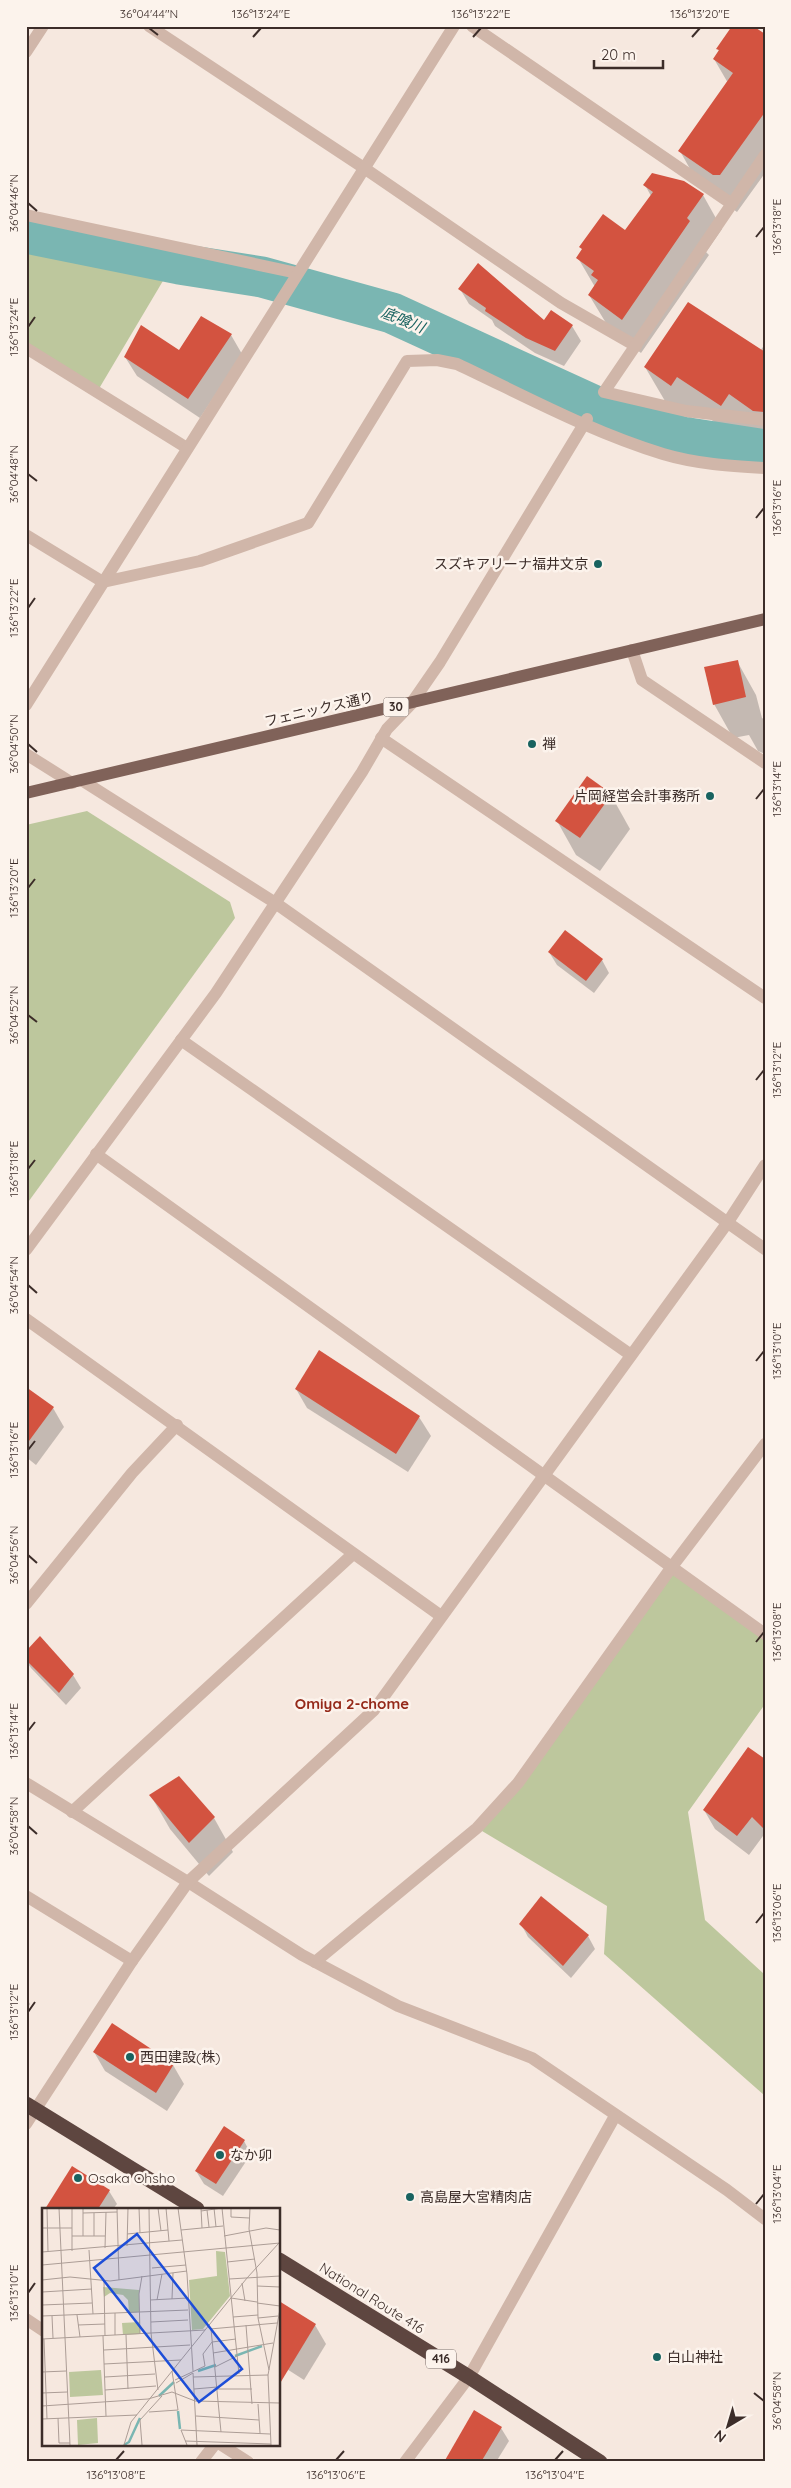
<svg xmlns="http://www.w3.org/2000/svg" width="791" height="2488" viewBox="0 0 791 2488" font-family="Quicksand,'Noto Sans JP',sans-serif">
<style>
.green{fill:#bdc79d}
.shadow{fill:#0003}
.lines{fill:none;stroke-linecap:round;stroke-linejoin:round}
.river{stroke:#7ab6b2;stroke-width:41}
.building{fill:#d35340}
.minor{stroke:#d0b6a9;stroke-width:12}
.major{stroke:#806259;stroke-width:12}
.highway{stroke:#5e4640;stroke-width:15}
.ticks{fill:none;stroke:#3c2d29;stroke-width:2}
.poi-dot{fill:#196360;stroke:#fcf3ec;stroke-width:2}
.labels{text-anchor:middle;stroke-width:5;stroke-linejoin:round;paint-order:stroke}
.shield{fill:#fcf3ec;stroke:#766864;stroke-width:1}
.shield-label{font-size:12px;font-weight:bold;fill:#3c2d29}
.poi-label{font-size:14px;fill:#3c2d29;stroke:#fcf3ec;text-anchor:start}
.street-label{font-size:14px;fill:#3c2d29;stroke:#fcf3ec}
.water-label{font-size:15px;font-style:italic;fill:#196360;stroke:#fcf3ec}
.neighbourhood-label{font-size:15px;font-weight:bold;fill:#952919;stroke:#fcf3ec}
.inset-river{fill:none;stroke:#7ab6b2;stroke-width:2.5}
.inset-road{fill:none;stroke:#ac9d96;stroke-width:1}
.view{fill:#1d4ed8;fill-opacity:0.15;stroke:#1d4ed8;stroke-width:2.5}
.inset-edge{fill:none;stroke:#3c2d29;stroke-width:2.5}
.neatline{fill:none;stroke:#3c2d29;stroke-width:2}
.ticks-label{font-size:12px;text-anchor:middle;fill:#3c2d29}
</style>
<rect width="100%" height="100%" fill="#f6e8df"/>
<!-- green -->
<g class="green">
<polygon points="26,231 170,269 97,392 26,348"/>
<polygon points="87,811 230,902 235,918 26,1205 26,825"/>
<polygon points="674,1570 765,1634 765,1704 688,1812 705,1920 765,1975 765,2096 604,1954 607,1906 477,1828"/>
</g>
<!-- shadow -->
<g class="shadow">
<polygon points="765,36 765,173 737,212 699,185 680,151 728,83 714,59 719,51 718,49"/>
<polygon points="645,185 703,195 722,229 706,252 709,255 641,353 609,328 589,295 595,287 578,258 583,251 581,247 625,232 651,196"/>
<polygon points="460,289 545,322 572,326 581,341 564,366 535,353 495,326 492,320 469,304"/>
<polygon points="231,335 242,354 200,418 137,376 125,357 179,352"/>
<polygon points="763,347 765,348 765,438 749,427 741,439 696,410 691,419 665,401 645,367 760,351"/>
<polygon points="737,661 756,695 762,718 765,720 765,754 758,751 749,735 733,738 714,704"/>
<polygon points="611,795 630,829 600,871 576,855 557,821"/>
<polygon points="549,952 602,960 609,973 594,993 557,965"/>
<polygon points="319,1352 419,1417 431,1436 408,1472 307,1408 296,1389"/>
<polygon points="26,1388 53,1408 64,1427 36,1465 26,1457"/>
<polygon points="40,1638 73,1675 81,1688 66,1705 31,1668 26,1661 26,1652"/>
<polygon points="765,1761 765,1837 763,1836 749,1855 715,1829 704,1810"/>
<polygon points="151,1796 214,1818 233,1852 209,1876 170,1829"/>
<polygon points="521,1924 588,1936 595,1949 571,1978 528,1937"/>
<polygon points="26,1997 30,2004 26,2011"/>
<polygon points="94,2052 173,2065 184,2084 167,2111 105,2071"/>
<polygon points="244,2141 251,2154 223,2196 204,2184 196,2171"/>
<polygon points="109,2191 117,2204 113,2209 53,2209 50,2204"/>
<polygon points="279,2303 315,2325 326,2344 304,2380 279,2364"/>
<polygon points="501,2428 509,2441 496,2462 445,2462"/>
</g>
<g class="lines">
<!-- river -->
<polyline class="river" points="26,233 179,264 262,277 392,313 610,413 682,437 765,450"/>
</g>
<!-- building -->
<g class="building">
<polygon points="732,26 753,26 765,34 765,112 720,175 713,175 678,151 733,73 713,59 719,50 716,49"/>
<polygon points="652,173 684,181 704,194 687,218 690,221 622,320 588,295 598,280 591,275 594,271 576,258 582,249 579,247 603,214 625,230 653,192 643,185"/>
<polygon points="478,263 544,320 551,310 573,325 555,351 526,338 485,311 486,308 458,289"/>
<polygon points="688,302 765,352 765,412 753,411 729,394 721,406 677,377 671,386 644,367"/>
<polygon points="201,316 232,334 188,399 124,357 141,325 179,350"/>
<polygon points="738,660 746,697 713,705 704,667"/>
<polygon points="587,776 612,794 580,838 555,821"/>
<polygon points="565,930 603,959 586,981 548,952"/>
<polygon points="319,1350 420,1416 396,1454 295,1389"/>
<polygon points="26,1387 54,1407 26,1445"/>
<polygon points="40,1636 74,1674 59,1693 26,1660 26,1651"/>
<polygon points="748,1747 765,1759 765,1830 752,1817 737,1836 703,1810"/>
<polygon points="179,1776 215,1817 189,1843 149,1795"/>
<polygon points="541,1896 589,1935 563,1966 519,1924"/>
<polygon points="112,2023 174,2064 156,2093 93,2052"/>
<polygon points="224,2126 245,2140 216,2184 195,2171"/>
<polygon points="72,2166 110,2190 98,2209 45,2209"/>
<polygon points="279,2301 316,2324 279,2385"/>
<polygon points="474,2410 502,2427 481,2462 444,2462"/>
</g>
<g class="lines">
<!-- minor -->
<g class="minor">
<polyline points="149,26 364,168 561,303 636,346"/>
<polyline points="472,26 732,204"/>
<polyline points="26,52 43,26"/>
<polyline points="765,155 604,392 686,411 765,420"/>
<polyline points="26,215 297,273"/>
<polyline points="26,348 187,448"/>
<path d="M26,535L103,582L200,561L308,523L407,361L437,360L457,364C525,396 591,432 663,454C696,464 731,466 765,468"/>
<polyline points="632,650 642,680 765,763"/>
<polyline points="26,705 454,26"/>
<polyline points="381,738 765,998"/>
<polyline points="26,754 72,783"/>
<polyline points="83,781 274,902 765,1249"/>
<polyline points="181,1040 631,1355"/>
<polyline points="96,1154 765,1634"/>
<polyline points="26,1250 216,993 362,772 387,729 411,704 440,662 587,419"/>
<polyline points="26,1319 441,1616"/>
<polyline points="26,1604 132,1473 177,1425"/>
<polyline points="26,1783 188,1882 302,1955 398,2006 532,2058 727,2190 765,2219"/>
<polyline points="72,1812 353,1554"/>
<polyline points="26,1896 132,1961"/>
<polyline points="315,1962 477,1828 518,1783 671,1568 765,1444"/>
<polyline points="26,2124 132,1961 188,1882 374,1710 728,1222 765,1165"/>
<polyline points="26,2319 44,2331"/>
<polyline points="220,2444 248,2462"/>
<polyline points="201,2462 215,2444"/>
<polyline points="405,2462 469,2377 615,2116"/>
</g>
<!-- major -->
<polyline class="major" points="26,793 765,619"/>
<!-- highway -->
<g class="highway">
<polyline points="26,2104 197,2209"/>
<polyline points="279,2260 469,2377 600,2462"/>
</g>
</g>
<!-- ticks -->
<path class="ticks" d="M149,28L158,35M253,37L261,28M473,37L481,28M692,37L700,28M28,203L37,211M756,237L764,227M28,327L35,317M28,474L37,481M756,518L764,508M28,608L35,598M28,744L37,752M756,799L764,789M28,888L35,879M28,1015L37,1022M756,1080L764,1070M28,1169L35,1160M28,1285L37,1293M756,1361L764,1351M28,1450L35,1441M28,1555L37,1563M756,1642L764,1632M28,1731L35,1722M28,1826L37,1834M756,1923L764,1913M28,2012L35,2002M756,2204L764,2194M28,2293L35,2283M754,2393L764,2401M116,2460L124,2451M336,2460L344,2451M555,2460L563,2451"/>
<!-- markers -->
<g class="poi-dot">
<circle cx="598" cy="564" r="5"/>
<circle cx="532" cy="744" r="5"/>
<circle cx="710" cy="796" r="5"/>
<circle cx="130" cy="2057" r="5"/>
<circle cx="220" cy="2155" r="5"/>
<circle cx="78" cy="2178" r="5"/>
<circle cx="410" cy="2197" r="5"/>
<circle cx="657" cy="2357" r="5"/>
</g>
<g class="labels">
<!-- shield labels -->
<g class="shield">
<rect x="383.5" y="697.5" width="25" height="19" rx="4"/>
<rect x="426" y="2349.5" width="30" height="19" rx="4"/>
</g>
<g class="shield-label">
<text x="396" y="711">30</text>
<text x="441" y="2363">416</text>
</g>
<!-- poi labels -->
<g class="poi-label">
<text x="588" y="569" text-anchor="end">スズキアリーナ福井文京</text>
<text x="542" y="749">禅</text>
<text x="700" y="801" text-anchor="end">片岡経営会計事務所</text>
<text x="140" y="2062">西田建設(株)</text>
<text x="230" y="2160">なか卯</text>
<text x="88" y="2183">Osaka Ohsho</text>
<text x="420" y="2202">高島屋大宮精肉店</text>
<text x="667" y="2362">白山神社</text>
</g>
<!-- street labels -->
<g class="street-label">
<text transform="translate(319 709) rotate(-13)" y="5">フェニックス通り</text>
<text transform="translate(372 2298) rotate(32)" y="5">National Route 416</text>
</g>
<!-- water labels -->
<g class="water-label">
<text transform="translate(403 320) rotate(22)" y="5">底喰川</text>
</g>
<!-- neighbourhood labels -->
<g class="neighbourhood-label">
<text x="352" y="1709">Omiya 2-chome</text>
</g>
</g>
<!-- overview -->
<g transform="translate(42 2208)">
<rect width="238" height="238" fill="#f6e8df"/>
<path d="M174,43L183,44L188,88L161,121L150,122L147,72L175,68ZM61,79L97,82V104L87,105L86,92L81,87L68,85L62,89ZM98,114V126L81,127L80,115ZM59,162L61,187L28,189L27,164ZM55,210L56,235L36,237L35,212Z" fill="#bdc79d"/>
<path class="inset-river" d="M193,148L220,138M156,163L174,157M117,188L132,174M136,203L138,221M82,237L87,234L98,210"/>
<path class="inset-road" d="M5,0L6,44M17,0L28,237M75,0L77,72M97,0L98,25M107,0L109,125L116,182M116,0L119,23M124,0L127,33M136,0L145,66L151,163M159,0L160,20M172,0L174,19M180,0L197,166M189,0V9L207,10M208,0L207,21L215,65L216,110L227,162M165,2L167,19M159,3L180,0M41,5L75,4M0,20H30M139,22L181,18M85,26L126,22M30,28H63M41,28V0M52,28V5M182,28L224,20L238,22M85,38L86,0M63,40L64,4M47,42L51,106M30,43V0M0,44L140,32M185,54L213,51M0,57L238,35M110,60L144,57M187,71L238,68M0,72L28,69L68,73L145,63M62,73L63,128M200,75L203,93M215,78L238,79M0,84L50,81M189,90L215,94M130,91L131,65M108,92L146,90M115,92L120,66M215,95L238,98M0,97L50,95M73,105V127M35,107L38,129M0,108L146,102M10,108L11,130M191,109L216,107M216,110L236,108M109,114L146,112M36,117L63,116M204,117L210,196M168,121L235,115M169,121L179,224M98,126L97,86L100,68M84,127L86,181M61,128L64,208M0,131L163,122M2,131L5,211M62,142L148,137M171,145L231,135M62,156L139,152M173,159L195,148M0,164L24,163M63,169L113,166M151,169L226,167M133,172L163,158L161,146L170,134L194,131M134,175L151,165L155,237M152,181L175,179M175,181H210M63,182L114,178M0,185L25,184M216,196L218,225M0,198L106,191L130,184L153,193L238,195M107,204L136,202L130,163M154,208L217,212M16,210L17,235H28M0,211L95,207M143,233L229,236M82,237L89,214L205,70L237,35M100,237L98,212L120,188M145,237L139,222L228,226M229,237L226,167L238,101"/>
<path class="view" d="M95,26L200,161L157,194L52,60Z"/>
<rect width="238" height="238" class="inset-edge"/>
</g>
<!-- border -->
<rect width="791" height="2488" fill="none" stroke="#fcf3ec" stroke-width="55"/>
<!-- north arrow -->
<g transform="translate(728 2426) rotate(218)" stroke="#fcf3ec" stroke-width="4" paint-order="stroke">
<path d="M0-4L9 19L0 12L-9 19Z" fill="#3c2d29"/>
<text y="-8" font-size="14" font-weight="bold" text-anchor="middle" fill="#3c2d29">N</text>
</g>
<!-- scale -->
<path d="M594 60v8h69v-8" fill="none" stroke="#3c2d29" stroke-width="2.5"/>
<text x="601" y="60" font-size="15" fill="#3c2d29" stroke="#fcf3ec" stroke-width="4" paint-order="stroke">20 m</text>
<rect x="28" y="28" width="736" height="2432" class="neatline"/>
<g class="ticks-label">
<text x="149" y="18">36°04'44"N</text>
<text x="261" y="18">136°13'24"E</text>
<text x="481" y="18">136°13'22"E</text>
<text x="700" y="18">136°13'20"E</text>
<text transform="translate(14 203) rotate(-90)" y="4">36°04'46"N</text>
<text transform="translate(777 227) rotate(-90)" y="4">136°13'18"E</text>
<text transform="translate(14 327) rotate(-90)" y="4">136°13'24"E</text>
<text transform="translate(14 474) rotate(-90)" y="4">36°04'48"N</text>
<text transform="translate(777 508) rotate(-90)" y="4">136°13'16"E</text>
<text transform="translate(14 608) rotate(-90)" y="4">136°13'22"E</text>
<text transform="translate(14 744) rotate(-90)" y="4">36°04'50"N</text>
<text transform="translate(777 789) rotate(-90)" y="4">136°13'14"E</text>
<text transform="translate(14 888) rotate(-90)" y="4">136°13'20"E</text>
<text transform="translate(14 1015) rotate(-90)" y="4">36°04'52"N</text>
<text transform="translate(777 1070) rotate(-90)" y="4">136°13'12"E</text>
<text transform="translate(14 1169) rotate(-90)" y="4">136°13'18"E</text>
<text transform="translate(14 1285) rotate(-90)" y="4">36°04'54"N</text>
<text transform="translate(777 1351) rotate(-90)" y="4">136°13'10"E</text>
<text transform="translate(14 1450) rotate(-90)" y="4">136°13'16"E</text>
<text transform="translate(14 1555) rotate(-90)" y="4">36°04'56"N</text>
<text transform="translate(777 1632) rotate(-90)" y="4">136°13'08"E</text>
<text transform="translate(14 1731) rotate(-90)" y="4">136°13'14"E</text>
<text transform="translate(14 1826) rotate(-90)" y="4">36°04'58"N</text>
<text transform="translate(777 1913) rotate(-90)" y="4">136°13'06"E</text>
<text transform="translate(14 2012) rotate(-90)" y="4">136°13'12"E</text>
<text transform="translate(777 2194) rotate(-90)" y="4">136°13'04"E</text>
<text transform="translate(14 2293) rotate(-90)" y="4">136°13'10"E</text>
<text transform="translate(777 2401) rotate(-90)" y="4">36°04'58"N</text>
<text x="116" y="2479">136°13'08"E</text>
<text x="336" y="2479">136°13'06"E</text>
<text x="555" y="2479">136°13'04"E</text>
</g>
</svg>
